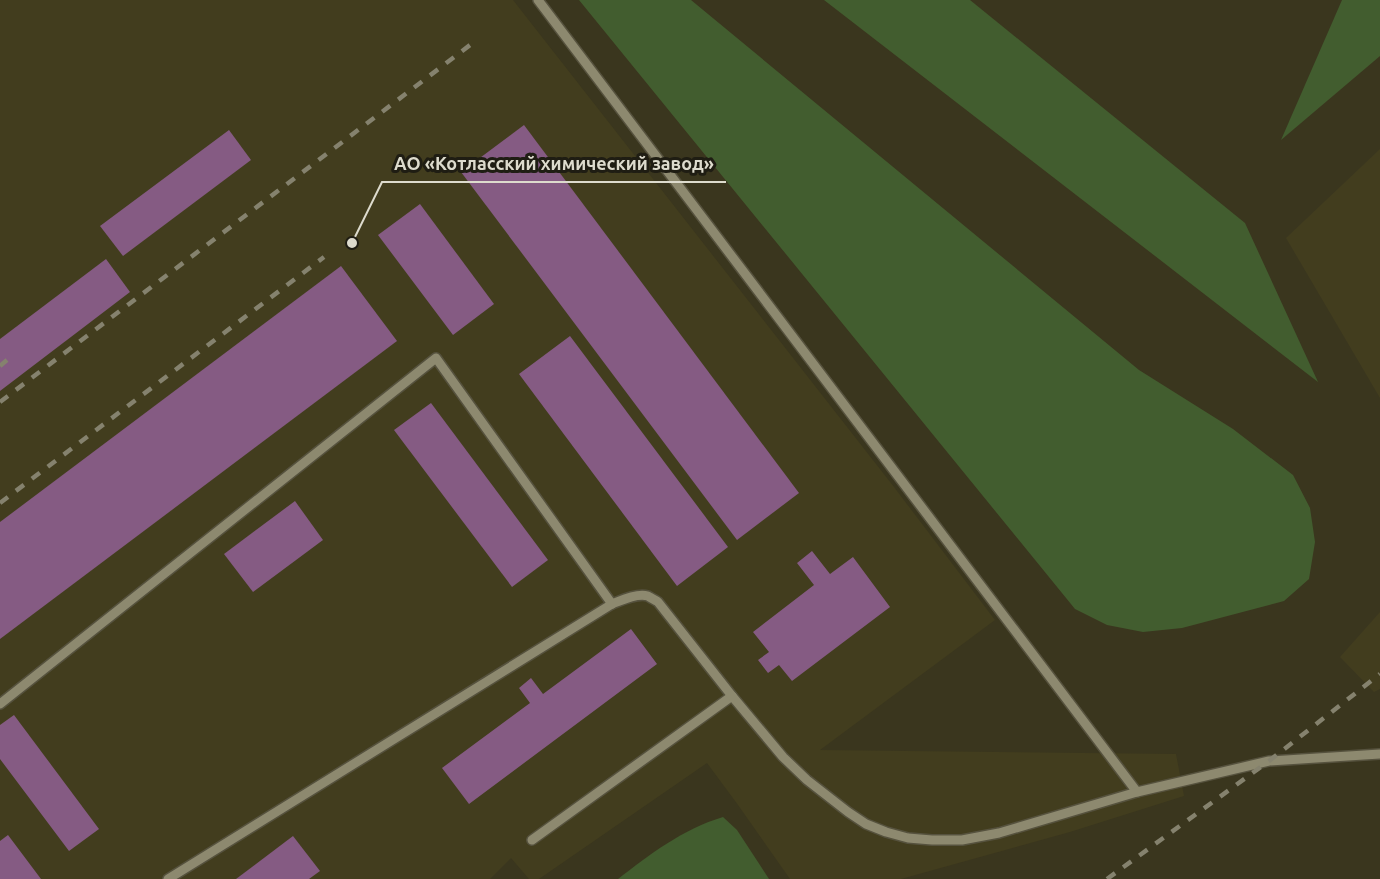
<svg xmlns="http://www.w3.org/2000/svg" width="1380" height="879" viewBox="0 0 1380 879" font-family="Ubuntu,sans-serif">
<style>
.built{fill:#423d1e}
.green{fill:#425d2f}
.building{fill:#855b83}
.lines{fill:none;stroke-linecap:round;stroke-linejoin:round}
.lane-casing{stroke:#56523e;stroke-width:12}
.lane{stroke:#8d896f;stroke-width:9}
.rail{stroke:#85826e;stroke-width:4.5;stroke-dasharray:10 10;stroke-linecap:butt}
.leader{fill:none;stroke:#dddbcd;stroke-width:2}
.callout-dot{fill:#dddbcd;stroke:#1f1d13;stroke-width:2}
.callout-label{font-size:18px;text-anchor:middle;font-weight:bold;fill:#dddbcd;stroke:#1f1d13;stroke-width:6;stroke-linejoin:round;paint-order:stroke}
</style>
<rect width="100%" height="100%" fill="#3a361e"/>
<!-- built -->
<g class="built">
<polygon points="0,0 513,0 894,487 995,620 820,750 1176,754 1184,796 1070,832 901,879 790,879 738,805 707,763 539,879 529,879 511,858 490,879 0,879"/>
<polygon points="1380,149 1380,398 1286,238"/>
<polygon points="1380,612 1380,689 1374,692 1340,657"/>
</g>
<!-- green -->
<g class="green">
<polygon points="579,0 691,0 1139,370 1233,429 1293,475 1310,508 1315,542 1309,579 1284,601 1182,628 1143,632 1107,625 1075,609"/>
<polygon points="824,0 970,0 1245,223 1318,382"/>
<polygon points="1342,0 1380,0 1380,56 1281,140"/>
<path d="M723,817L737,830L769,879H618C650,854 683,829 723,817Z"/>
</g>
<!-- building -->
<g class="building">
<polygon points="524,125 799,493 737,540 461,172"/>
<polygon points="229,130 251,160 123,256 100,226"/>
<polygon points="420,204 494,304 453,335 378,235"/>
<polygon points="106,259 130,292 0,391 0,339"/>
<polygon points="341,266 397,341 0,639 0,522"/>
<polygon points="570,336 728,547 677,586 519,374"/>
<polygon points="431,403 548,560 512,587 394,430"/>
<polygon points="295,501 323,540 253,592 224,554"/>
<polygon points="812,551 830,574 853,557 890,607 792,681 779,665 768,673 758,660 769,652 753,632 814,585 797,563"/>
<polygon points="631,629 657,664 469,804 442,768 530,703 519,688 531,678 543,694"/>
<polygon points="14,715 99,829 69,851 0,759 0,725"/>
<polygon points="8,835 41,879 0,879 0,841"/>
<polygon points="293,836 320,871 309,879 236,879"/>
</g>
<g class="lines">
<!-- lane casing -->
<g class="lane-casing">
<g id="lane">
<polyline points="538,0 1137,792"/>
<polyline points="0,704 436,358 612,604"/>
<polyline points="532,840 732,696"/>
<path d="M168,879L612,604C622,600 637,593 648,596C649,597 657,601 658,602L732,696L783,757L807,780L848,812L866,824L886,832L908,838L932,840H962L999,833L1137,792L1269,761L1380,754"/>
</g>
</g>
<!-- lane -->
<use href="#lane" class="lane"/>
<!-- rail -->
<g class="rail">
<polyline points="0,366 7,360"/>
<polyline points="0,402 474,42"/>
<polyline points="0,503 324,257"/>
<polyline points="1107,879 1269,761 1380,674"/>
</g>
</g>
<!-- callouts -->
<path class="leader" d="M352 243L382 182H726"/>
<circle class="callout-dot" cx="352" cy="243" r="6"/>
<g class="callout-label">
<text x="554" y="170">АО «Котласский химический завод»</text>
</g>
</svg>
